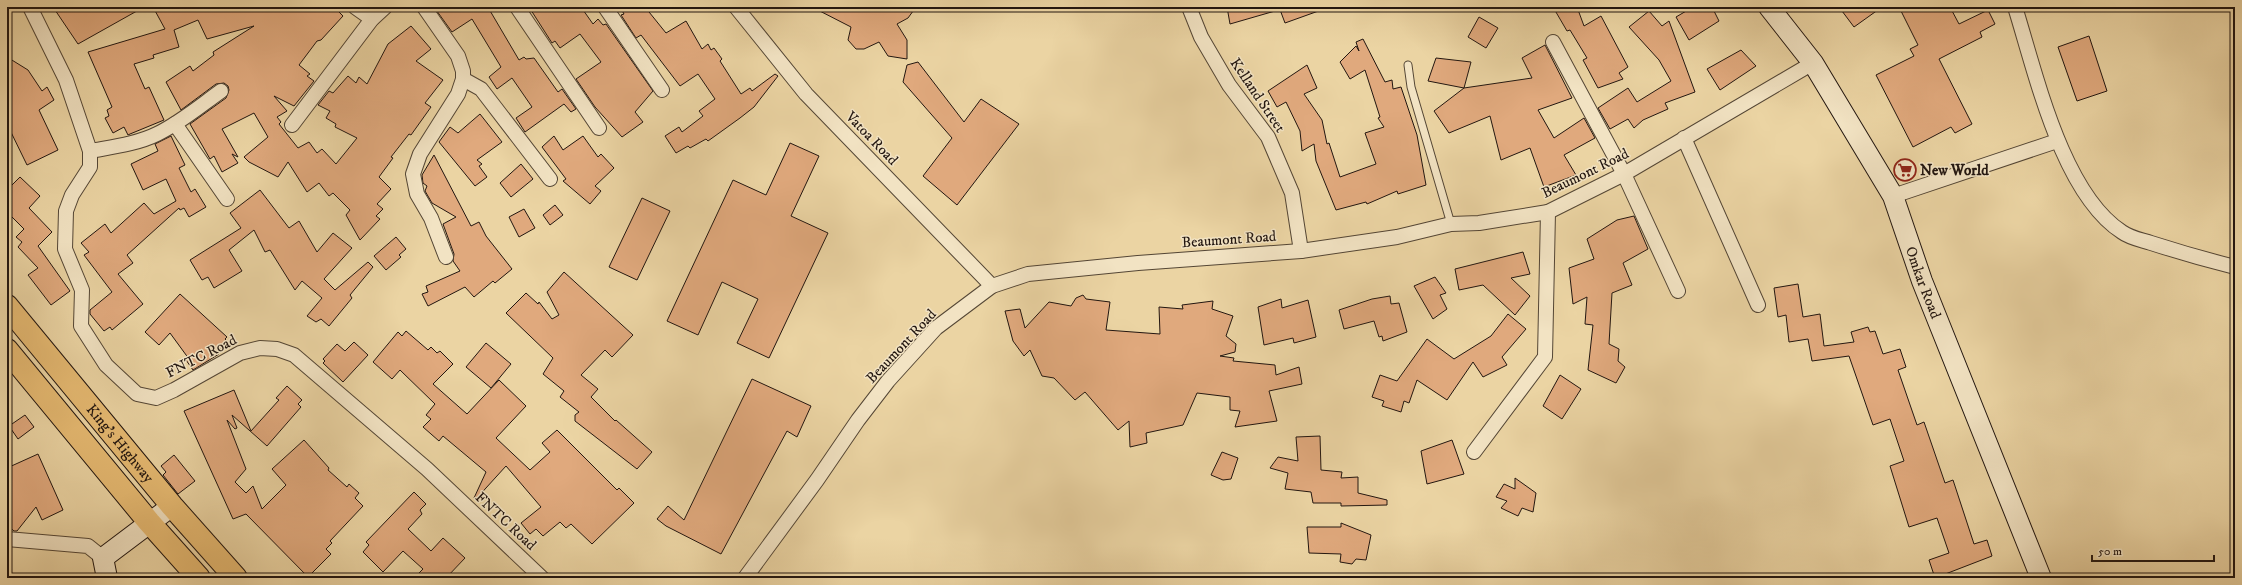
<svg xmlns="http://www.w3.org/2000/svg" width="2242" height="585" viewBox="0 0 2242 585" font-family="'IM FELL DW Pica',serif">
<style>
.building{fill:#e0a97d;stroke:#221610}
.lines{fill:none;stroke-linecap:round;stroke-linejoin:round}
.lane-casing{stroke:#544635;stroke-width:9}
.street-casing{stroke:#544635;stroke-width:16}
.secondary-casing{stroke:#221610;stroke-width:22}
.highway-casing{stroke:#221610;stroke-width:24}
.lane{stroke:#f2e3c3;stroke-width:7}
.street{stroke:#f2e3c3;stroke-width:14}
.secondary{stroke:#f2e3c3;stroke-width:20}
.highway{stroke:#e6ba72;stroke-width:22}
.labels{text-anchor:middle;stroke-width:3;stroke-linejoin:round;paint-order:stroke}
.street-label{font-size:15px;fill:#221610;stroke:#f2e3c3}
.poi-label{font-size:15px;font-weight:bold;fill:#221610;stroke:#f2e3c3;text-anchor:start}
</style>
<rect width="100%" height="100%" fill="#ebd4a3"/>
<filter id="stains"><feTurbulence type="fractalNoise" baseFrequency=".005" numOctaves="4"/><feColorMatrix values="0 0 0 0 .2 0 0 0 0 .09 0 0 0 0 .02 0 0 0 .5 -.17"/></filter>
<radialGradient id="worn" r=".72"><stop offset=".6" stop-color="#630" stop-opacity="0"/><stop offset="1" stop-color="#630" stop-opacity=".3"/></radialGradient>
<!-- building -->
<g class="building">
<polygon points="53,7 144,7 78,44"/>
<polygon points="153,7 334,7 343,16 321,40 317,41 299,65 310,74 307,76 314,81 294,106 274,96 287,111 277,117 281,122 279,124 298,148 309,142 317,153 322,149 336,164 357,138 335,127 336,124 326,118 330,111 318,105 329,91 333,93 348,76 356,83 359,77 367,84 388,44 411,26 431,49 416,61 443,80 425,103 431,107 411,135 409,134 391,157 393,158 379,177 391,189 377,204 383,209 376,216 380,219 360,240 346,215 350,210 333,193 329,196 319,183 307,192 288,162 278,177 249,162 244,157 268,137 254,113 222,129 238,157 232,154 238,163 222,172 214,156 210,159 190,124 226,98 229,90 228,86 224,83 216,84 181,110 166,82 190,66 193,71 214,55 213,52 254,26 207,39 198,20 174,30 179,47 153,55 154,58 134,64 145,89 149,87 164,120 130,134 128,135 124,127 113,133 105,118 109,116 107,110 112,107 88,52 165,29"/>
<polygon points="434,7 491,7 489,9 519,60 524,57 526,59 534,58 558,92 562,89 576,109 571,112 564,104 525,132 516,118 532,107 512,78 497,89 489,77 501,67 472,19 452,32"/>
<polygon points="529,7 581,7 593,24 598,19 603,25 606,24 653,91 635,112 643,122 622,137 595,107 576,79 601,62 580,34 560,48 555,41 552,43"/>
<polygon points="620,7 645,7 666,33 686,21 702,49 708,44 711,50 714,48 722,59 720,61 741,94 750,88 752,91 775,74 778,76 754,107 740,118 708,141 706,139 690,148 688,146 676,153 665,136 679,127 682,132 703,116 699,111 715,99 698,74 680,86 641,35 636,38 621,15 624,14"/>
<polygon points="812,7 916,7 908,18 897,24 907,40 907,59 888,56 879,42 864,49 856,49 848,40 851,27"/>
<polygon points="1227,7 1275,7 1275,11 1230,24"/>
<polygon points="1279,7 1324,7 1324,9 1285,23"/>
<polygon points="1553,7 1577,7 1584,26 1601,16 1628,67 1619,73 1623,79 1598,88 1583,60 1587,58 1570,30 1567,31"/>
<polygon points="1693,7 1712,7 1719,21 1689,40 1676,17"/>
<polygon points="1839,7 1882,7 1854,27"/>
<polygon points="1899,7 1950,7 1959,24 1988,10 1995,24 1980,32 1982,37 1939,59 1972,124 1955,133 1951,127 1913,147 1876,75 1914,56 1910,49 1918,45"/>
<polygon points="1649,11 1662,26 1669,21 1695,92 1665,103 1668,109 1643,120 1634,128 1628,119 1610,129 1598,108 1628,88 1637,102 1671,81 1659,60 1629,27"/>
<polygon points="1479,17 1498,28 1486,48 1468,37"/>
<polygon points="2089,36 2107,91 2077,101 2058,47"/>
<polygon points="1363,39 1385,82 1392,80 1393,89 1401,87 1417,135 1426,185 1398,194 1397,191 1367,204 1366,202 1336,210 1316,161 1314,144 1302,151 1300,131 1286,102 1277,107 1268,91 1307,65 1317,88 1304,94 1322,120 1327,144 1329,143 1340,177 1376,164 1365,133 1384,127 1378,118 1380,117 1365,70 1350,79 1340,62 1356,46 1359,51 1356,42"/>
<polygon points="1545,45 1572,98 1538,110 1554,138 1584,118 1595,138 1564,155 1576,175 1544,187 1530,148 1501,160 1490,116 1449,133 1434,111 1464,88 1428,81 1436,58 1471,62 1464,88 1532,78 1522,58"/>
<polygon points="1741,50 1756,66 1720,90 1707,69"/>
<polygon points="7,57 28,70 42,91 47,87 54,100 39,110 58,150 27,165 7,124"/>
<polygon points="918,62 964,122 981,99 1019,124 957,205 923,176 952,138 903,82 907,65"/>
<polygon points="480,114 502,142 477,160 482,164 479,166 487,177 475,186 439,142 450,127 458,133"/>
<polygon points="171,136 185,165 179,168 191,192 195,189 206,207 189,217 184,208 180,210 179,208 127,255 133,263 118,274 143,304 112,330 110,327 104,331 90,314 90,310 112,292 84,255 89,252 81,243 105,224 111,233 144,203 154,214 176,201 166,179 143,190 131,164 158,151 155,144"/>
<polygon points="554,136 563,150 583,136 598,157 601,154 614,168 595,186 601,191 590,204 563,181 566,179 542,147"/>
<polygon points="790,143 819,156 791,216 828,233 769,358 737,343 758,299 722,282 698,335 667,321 733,180 766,195"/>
<polygon points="434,155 471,226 479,222 486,236 512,269 495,283 493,281 474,297 465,287 428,306 422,294 428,292 426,286 460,271 453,261 454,254 443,224 456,217 432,203 425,191 427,186 423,183 422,175"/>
<polygon points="521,164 533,179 511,197 500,183"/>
<polygon points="20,177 40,196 29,208 52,232 38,246 70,291 51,305 28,275 38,268 18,247 22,242 16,237 24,229 7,212 7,190"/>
<polygon points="260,190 289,228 299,221 317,252 333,233 352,248 324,279 335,290 368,262 373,267 350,295 352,298 329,326 321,319 316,322 307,316 322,298 302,281 295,290 270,250 265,252 254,230 229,250 242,271 214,288 208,277 202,280 190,260 241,228 230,213"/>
<polygon points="642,198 670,211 637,280 609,267"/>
<polygon points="555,205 563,215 550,225 543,215"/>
<polygon points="524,209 535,228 519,237 509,217"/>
<polygon points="1634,216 1648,249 1623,263 1632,285 1612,293 1609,344 1619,349 1618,361 1625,367 1616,383 1588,370 1593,325 1585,324 1587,297 1573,304 1569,268 1594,259 1587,239 1617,220"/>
<polygon points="396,237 406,249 399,255 401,257 386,270 374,256"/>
<polygon points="1523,252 1530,274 1511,278 1530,296 1515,315 1483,285 1459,290 1455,269"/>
<polygon points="564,272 633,335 612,357 605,350 581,375 598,389 591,397 615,421 616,420 652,452 637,469 575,421 575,415 579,412 560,397 564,391 543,374 553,358 506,313 526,293 538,304 539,302 552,319 559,315 547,292"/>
<polygon points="1435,277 1446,293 1440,295 1447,309 1433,319 1414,286"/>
<polygon points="1798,284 1803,317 1820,314 1824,346 1854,342 1851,332 1868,327 1870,332 1875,331 1883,354 1900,349 1906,367 1898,370 1917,425 1924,422 1945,483 1953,480 1974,544 1987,540 1992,556 1935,578 1929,560 1949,553 1937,518 1909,527 1890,466 1904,461 1890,419 1873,425 1849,356 1812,361 1808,339 1789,342 1786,315 1778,317 1774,288"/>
<polygon points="180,294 227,337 225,339 228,342 217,351 219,354 193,370 186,360 189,359 170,333 159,345 145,332"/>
<polygon points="1083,295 1086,299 1110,302 1106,330 1160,334 1159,307 1183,309 1182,305 1213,301 1212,309 1233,316 1226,336 1236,344 1235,352 1220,356 1234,358 1233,361 1275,365 1276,375 1299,367 1302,384 1269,391 1277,421 1235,427 1240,411 1230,410 1230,397 1197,393 1183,425 1146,433 1147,443 1130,447 1129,421 1118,430 1085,392 1075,400 1054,378 1042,376 1030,350 1024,356 1013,341 1005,311 1020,309 1025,328 1049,302 1071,306 1076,298"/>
<polygon points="1390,296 1391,304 1399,303 1407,332 1383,341 1382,336 1379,337 1374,321 1344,329 1339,310 1372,299"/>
<polygon points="1281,299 1282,308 1308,300 1316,337 1294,343 1293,338 1264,345 1258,307"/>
<polygon points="1508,314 1526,329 1502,357 1507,365 1483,377 1473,362 1447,400 1417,380 1409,403 1404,401 1401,412 1382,406 1384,401 1372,397 1380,375 1397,381 1427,339 1454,359 1491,336"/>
<polygon points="406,331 428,350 431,347 437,353 440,351 453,364 433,384 467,414 499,380 526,406 496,438 530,470 550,452 542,443 557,430 617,490 619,488 634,503 592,544 571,524 566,528 560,522 543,536 536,529 530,534 521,523 541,507 506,466 476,499 474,498 486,472 443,436 439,441 423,427 431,419 426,415 435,404 400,370 392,379 373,362 398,332 402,336"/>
<polygon points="354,342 368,355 343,382 323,363 325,361 323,359 337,344 345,351"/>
<polygon points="486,343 511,364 491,388 466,367"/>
<polygon points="1560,375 1581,389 1562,419 1543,406"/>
<polygon points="752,379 811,406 797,437 787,431 721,554 666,526 657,519 668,506 684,520"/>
<polygon points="287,386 302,400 298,404 301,407 267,446 232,415 237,428 235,429 227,420 246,469 235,482 246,493 253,486 262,509 286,485 272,469 304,440 329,468 328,470 347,487 349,484 359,493 355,498 363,506 330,541 332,543 326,549 331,554 308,577 246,514 233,519 184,411 234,390 251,431 279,400 276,398"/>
<polygon points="25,415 34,427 18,439 9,426"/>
<polygon points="1320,436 1321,470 1342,472 1341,478 1358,477 1358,493 1387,500 1387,505 1341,506 1341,503 1313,503 1311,492 1285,489 1288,473 1270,468 1278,457 1298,461 1296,437"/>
<polygon points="1452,440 1464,474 1427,484 1421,451"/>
<polygon points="1222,452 1238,458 1231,479 1223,480 1211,475"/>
<polygon points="38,454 63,510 42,520 36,507 17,531 14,531 7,525 7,468"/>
<polygon points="174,455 195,481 178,494 163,475 166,472 161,466"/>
<polygon points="1515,478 1536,493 1533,512 1522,508 1518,516 1501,508 1507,501 1496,497 1504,484 1515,489"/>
<polygon points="414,492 426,504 420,510 422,514 408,529 431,551 443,538 465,558 446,578 414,578 423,569 403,551 383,572 363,552 369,545 366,542"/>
<polygon points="1341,523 1371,535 1366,560 1356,559 1352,564 1340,562 1341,554 1309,553 1307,527 1341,527"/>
</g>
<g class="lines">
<!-- lane casing -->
<g class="lane-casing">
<polyline id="lane" points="1408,65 1411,87 1451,224"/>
</g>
<!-- street casing -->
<g class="street-casing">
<g id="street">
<polyline points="30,7 66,80 90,151 90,167 72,195 66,211 65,249 82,290 81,326 106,365 137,394 156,398 174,390 240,353 260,348 277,349 294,355 427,469 542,578"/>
<polyline points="355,7 372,19"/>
<polyline points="424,7 458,56 463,71 463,79 458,94 420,154 413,174 417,194 431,218 446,257"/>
<polyline points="517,7 599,128"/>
<polyline points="605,7 662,90"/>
<polyline points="736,7 806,94 992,286"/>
<polyline points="1189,7 1201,37 1229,85 1268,137 1292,193 1301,251"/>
<path d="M2015,7C2036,74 2062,193 2122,232C2130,238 2142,240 2151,243C2179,252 2207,260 2235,267"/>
<polyline points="1553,42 1624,174 1678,291"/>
<polyline points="463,79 481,89 550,179"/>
<polyline points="175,124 227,199"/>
<polyline points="292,125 372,19 385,7"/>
<polyline points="1684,138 1758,305"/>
<path d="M90,151C111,147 137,144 157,134C180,123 200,106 221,91"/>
<polyline points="1893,196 2057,141"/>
<polyline points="1474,452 1545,357 1548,212"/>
<polyline points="7,539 88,546 103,558"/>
<polyline points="745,578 817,480 858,420 888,381 936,328 992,286 1028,274 1138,263 1301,251 1397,237 1451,224 1479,223 1548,212 1624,174 1813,63"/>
</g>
</g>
<!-- secondary casing -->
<g class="secondary-casing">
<g id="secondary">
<path id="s1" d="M1769,7L1813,63L1893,196L1922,281L2041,578"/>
<polyline points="107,578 103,558 172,506"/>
</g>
</g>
<!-- highway casing -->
<g class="highway-casing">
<g id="highway">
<path id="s2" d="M7,306L172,506L236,578"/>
<polyline points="7,350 149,522 199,578"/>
</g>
</g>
<!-- lane -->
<use href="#lane" class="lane"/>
<!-- street -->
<use href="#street" class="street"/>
<!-- secondary -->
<use href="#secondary" class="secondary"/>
<!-- highway -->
<use href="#highway" class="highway"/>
</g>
<!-- icons -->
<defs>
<g id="supermarket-ring" transform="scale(1.15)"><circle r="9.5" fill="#f2e3c3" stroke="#8f2418" stroke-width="1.5"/><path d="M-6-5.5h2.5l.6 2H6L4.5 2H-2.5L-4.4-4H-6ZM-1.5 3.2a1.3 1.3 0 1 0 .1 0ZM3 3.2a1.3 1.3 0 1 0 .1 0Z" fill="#8f2418"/></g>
</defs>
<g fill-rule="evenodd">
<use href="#supermarket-ring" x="1905" y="170"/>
</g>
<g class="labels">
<!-- street labels -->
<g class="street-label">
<text transform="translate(1258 95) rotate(56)" y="5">Kelland Street</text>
<text transform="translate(872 138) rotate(46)" y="5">Vatoa Road</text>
<text transform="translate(1585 173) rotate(-26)" y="5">Beaumont Road</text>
<text transform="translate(1229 239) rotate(-4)" y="5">Beaumont Road</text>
<text dy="5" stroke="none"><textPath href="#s1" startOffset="318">Omkar Road</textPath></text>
<text transform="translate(901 346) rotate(-47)" y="5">Beaumont Road</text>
<text transform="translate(201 356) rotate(-27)" y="5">FNTC Road</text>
<text dy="5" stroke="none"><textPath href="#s2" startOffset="178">King's Highway</textPath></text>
<text transform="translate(506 521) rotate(43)" y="5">FNTC Road</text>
</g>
<!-- poi labels -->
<g class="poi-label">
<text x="1920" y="175">New World</text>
</g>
</g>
<!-- margin -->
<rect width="2242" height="585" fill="none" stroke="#ebd4a3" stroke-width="24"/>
<rect x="8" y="8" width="2226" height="569" fill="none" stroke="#221610" stroke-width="2"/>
<rect x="12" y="12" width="2218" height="561" fill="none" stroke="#221610"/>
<!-- scale -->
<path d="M2092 555v6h122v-6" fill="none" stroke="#221610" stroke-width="2"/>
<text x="2098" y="555" font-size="12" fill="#221610" stroke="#f2e3c3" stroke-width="3" paint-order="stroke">50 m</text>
<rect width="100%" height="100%" filter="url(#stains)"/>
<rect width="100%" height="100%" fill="url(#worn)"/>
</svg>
